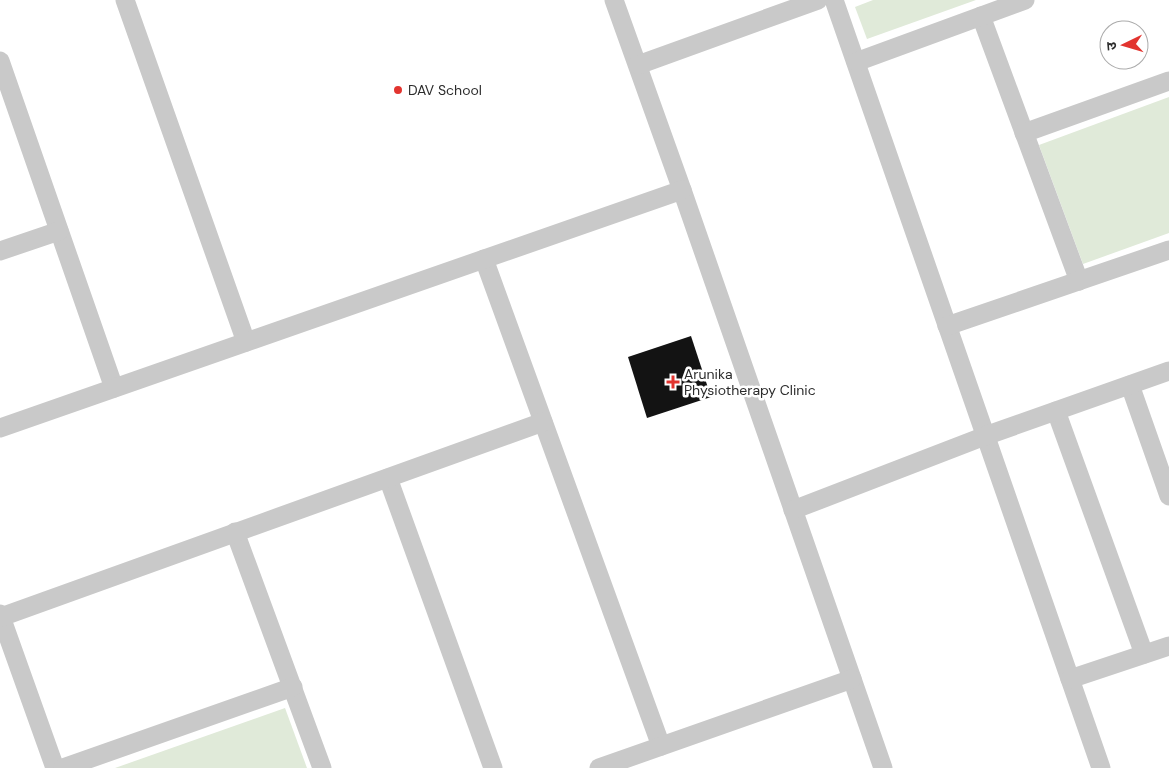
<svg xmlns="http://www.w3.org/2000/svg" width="1169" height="768" viewBox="0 0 1169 768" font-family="'DM Sans','Noto Sans Devanagari',sans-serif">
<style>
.green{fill:#e0ead9}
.building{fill:#131313}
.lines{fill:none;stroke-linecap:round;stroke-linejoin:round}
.minor{stroke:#c9c9c9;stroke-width:19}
.poi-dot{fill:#e2342f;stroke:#fff;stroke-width:2}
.labels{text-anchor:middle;stroke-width:5;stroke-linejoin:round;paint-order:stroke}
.poi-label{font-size:14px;fill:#2c2c2c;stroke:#fff;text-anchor:start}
</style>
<rect width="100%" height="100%" fill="#fff"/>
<!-- green -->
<g class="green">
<polygon points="873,0 976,0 867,39 855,7"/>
<polygon points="1169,97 1169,233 1083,264 1039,145"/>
<polygon points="285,708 307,768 115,768"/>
</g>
<!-- building -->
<polygon class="building" points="691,336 711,397 647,418 628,357"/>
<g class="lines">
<!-- minor -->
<g class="minor">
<polyline points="125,0 246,342"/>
<polyline points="614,0 682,190 883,768"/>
<polyline points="834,0 1101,768"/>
<polyline points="981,16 1079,281"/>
<polyline points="0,61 114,388"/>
<polyline points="856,62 1025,0"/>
<polyline points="638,65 818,0"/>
<polyline points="1024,133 1169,81"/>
<polyline points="0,251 59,231"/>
<polyline points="484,259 661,746"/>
<polyline points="947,326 1169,250"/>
<polyline points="1130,385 1169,496"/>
<polyline points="1056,411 1144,654"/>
<polyline points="0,428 682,190"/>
<polyline points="388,478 493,768"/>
<polyline points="793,510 985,436 1169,371"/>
<polyline points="235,532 322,768"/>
<polyline points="0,614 55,768"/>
<polyline points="1,617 543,422"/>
<polyline points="1070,679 1169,646"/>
<polyline points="63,768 293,687"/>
<polyline points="599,768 852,679"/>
</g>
</g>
<!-- markers -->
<g class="poi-dot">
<circle cx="398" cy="90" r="5"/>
<path d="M670.5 374.5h5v5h5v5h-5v5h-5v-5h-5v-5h5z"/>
</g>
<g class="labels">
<!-- poi labels -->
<g class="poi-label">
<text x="408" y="95">DAV School</text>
<text x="684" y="379">Arunika<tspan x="684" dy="16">Physiotherapy Clinic</tspan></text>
</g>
</g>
<!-- north arrow -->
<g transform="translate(1124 45) rotate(265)"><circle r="24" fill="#ffffff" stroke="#ababab"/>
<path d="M0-4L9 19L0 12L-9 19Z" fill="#e2342f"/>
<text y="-8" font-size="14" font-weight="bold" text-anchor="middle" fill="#2c2c2c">उ</text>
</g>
</svg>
